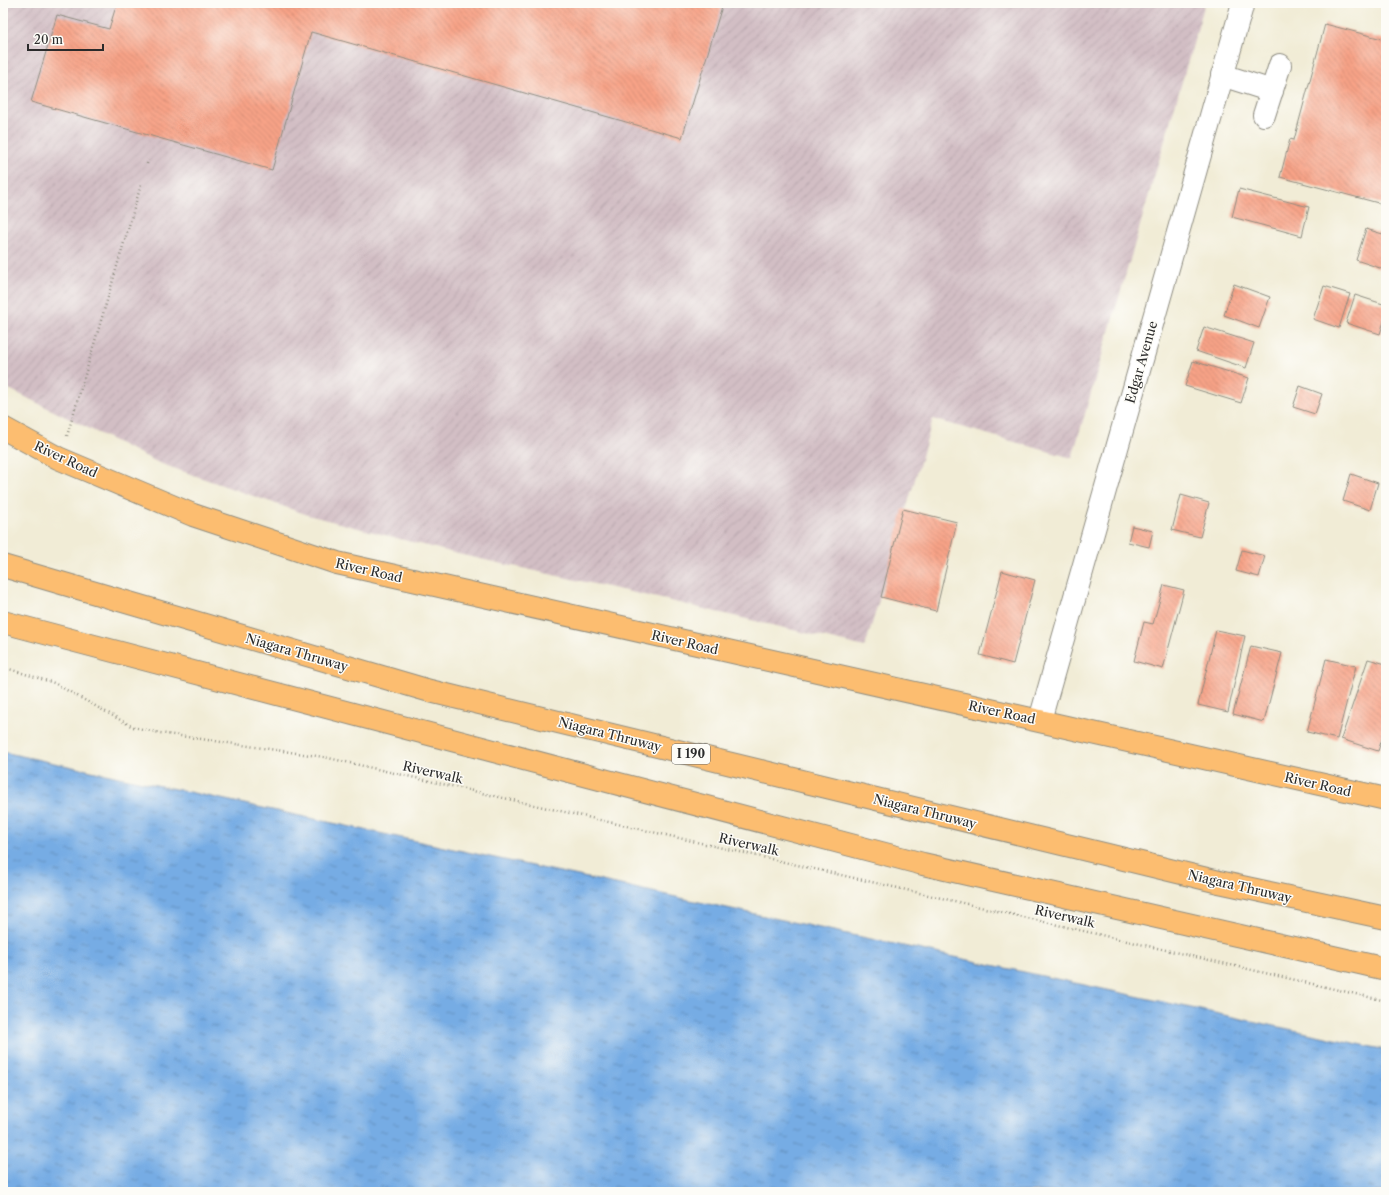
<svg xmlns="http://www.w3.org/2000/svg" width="1389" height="1195" viewBox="0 0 1389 1195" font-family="'Libre Caslon Text',serif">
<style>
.industrial{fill:url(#industrial-furrows)}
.water{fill:url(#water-ripples);stroke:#506c88}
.building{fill:url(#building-back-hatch)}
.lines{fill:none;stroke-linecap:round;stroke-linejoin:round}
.minor-casing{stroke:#8e8c80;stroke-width:24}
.major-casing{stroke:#8e8c80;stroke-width:24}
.highway-casing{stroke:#8e8c80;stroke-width:24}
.path{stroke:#8e8c80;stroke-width:2.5;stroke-dasharray:1 3;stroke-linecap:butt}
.minor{stroke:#fff;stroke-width:22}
.major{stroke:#fcbd6f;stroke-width:22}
.highway{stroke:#fcbd6f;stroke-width:22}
.labels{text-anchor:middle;stroke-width:3;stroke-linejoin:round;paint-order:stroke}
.shield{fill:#fdfcf7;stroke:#6a6a68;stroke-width:1}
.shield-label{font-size:12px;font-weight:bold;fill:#2b2b2b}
.street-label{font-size:13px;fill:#2b2b2b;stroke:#fdfcf7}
</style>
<defs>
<pattern id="industrial-furrows" width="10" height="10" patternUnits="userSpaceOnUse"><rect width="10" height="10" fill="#d2bec4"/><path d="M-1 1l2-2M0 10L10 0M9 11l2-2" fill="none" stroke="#b4a3a9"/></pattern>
<pattern id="water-ripples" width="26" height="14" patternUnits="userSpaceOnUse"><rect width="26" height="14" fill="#76ace4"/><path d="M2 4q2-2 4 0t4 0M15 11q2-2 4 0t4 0" fill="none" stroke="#618cb9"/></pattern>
<pattern id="building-back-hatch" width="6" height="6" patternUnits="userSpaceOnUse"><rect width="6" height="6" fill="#f8a387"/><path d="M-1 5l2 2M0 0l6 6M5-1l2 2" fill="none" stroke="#c9856f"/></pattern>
</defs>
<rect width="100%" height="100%" fill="#fdfcf7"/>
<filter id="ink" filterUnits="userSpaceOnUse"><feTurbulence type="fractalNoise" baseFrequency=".025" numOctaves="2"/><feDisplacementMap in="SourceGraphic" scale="8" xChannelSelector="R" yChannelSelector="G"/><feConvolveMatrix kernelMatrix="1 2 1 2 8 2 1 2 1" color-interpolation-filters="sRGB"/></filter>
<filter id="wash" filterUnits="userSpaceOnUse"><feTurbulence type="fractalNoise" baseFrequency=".012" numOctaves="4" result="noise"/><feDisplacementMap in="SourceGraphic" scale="16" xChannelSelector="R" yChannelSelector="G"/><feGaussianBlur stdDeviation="0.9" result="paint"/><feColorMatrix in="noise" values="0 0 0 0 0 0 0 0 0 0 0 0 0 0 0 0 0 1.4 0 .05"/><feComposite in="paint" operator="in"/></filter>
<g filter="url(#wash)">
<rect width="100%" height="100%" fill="#f1ecd6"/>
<!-- industrial -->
<polygon class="industrial" points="3,3 1205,3 1072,458 933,419 865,647 662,599 458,554 308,515 159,463 3,386"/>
<!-- water -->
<polygon class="water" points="3,752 1386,1050 1386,1192 3,1192"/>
<g id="blocks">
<!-- building -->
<g class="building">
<polygon points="117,3 723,3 682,138 311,32 272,170 31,102 57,15 109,29"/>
<polygon points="1325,24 1386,40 1386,205 1280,177 1290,139 1294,140"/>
<polygon points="1239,189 1309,207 1302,236 1232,217"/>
<polygon points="1366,229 1386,235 1386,270 1356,260"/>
<polygon points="1234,284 1270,297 1259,328 1224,315"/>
<polygon points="1324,286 1350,294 1339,328 1313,319"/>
<polygon points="1355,295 1386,305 1386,315 1380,334 1346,323"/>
<polygon points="1204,327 1254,343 1246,368 1196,351"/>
<polygon points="1193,361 1249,378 1241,403 1185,386"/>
<polygon points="1300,386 1322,394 1315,414 1293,407"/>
<polygon points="1351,474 1378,483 1370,510 1343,501"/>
<polygon points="1181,495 1209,503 1200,537 1172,530"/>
<polygon points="903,509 957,522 936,611 881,597"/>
<polygon points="1132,526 1153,531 1149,547 1128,542"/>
<polygon points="1242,550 1265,556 1259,577 1236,571"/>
<polygon points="1002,571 1035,580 1013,664 980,655"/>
<polygon points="1164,585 1184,590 1163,669 1134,661 1144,622 1153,624"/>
<polygon points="1216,630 1245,636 1228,712 1198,705"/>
<polygon points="1251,646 1282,653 1264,722 1233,714"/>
<polygon points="1326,659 1356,666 1337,739 1307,732"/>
<polygon points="1368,659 1386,664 1386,727 1378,751 1341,739"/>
</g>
</g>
</g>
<g filter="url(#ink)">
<use href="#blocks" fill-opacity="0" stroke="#8e8c80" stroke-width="1"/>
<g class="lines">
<!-- minor casing -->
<g class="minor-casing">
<g id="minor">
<polyline points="1222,75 1272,91"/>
<polyline points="1264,115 1280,65"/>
<polyline points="1040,720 1243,3"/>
</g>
</g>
<!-- major casing -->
<g class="major-casing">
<polyline id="major" points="3,428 58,458 193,515 337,563 1386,799"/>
</g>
<!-- highway casing -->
<g class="highway-casing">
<g id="highway">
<polyline points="3,566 430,691 1219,882 1386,918"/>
<polyline points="3,622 923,864 1386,969"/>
</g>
</g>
<!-- path -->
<g class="path">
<polyline points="147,164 148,160"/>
<polyline points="67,436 141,185"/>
<polyline points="3,667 54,683 133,727 160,733 324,757 911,891 1386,1001"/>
</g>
<!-- minor -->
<use href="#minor" class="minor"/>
<!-- major -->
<use href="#major" class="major"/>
<!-- highway -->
<use href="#highway" class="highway"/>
</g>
</g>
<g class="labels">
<!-- shield labels -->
<rect class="shield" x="672" y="744" width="38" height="20" rx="3"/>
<g class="shield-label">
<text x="691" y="758">I 190</text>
</g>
<!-- street labels -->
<g class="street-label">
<text transform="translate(1141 362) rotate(-74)" y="5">Edgar Avenue</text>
<text transform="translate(66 459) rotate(25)" y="5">River Road</text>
<text transform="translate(369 570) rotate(13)" y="5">River Road</text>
<text transform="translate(685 642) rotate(13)" y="5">River Road</text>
<text transform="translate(297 652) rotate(16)" y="5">Niagara Thruway</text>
<text transform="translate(1002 712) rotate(12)" y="5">River Road</text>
<text transform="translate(610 734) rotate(14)" y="5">Niagara Thruway</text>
<text transform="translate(433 772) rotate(13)" y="5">Riverwalk</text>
<text transform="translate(1318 784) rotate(13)" y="5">River Road</text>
<text transform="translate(925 811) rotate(14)" y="5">Niagara Thruway</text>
<text transform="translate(749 844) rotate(13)" y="5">Riverwalk</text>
<text transform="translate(1240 886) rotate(13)" y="5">Niagara Thruway</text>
<text transform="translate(1065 916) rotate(13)" y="5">Riverwalk</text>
</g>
</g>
<!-- margin -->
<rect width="1389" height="1195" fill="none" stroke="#fdfcf7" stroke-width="16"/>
<!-- scale -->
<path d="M28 44v6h75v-6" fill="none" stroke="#2b2b2b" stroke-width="2"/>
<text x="34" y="44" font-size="12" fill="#2b2b2b" stroke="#fdfcf7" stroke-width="3" paint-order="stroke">20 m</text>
</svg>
